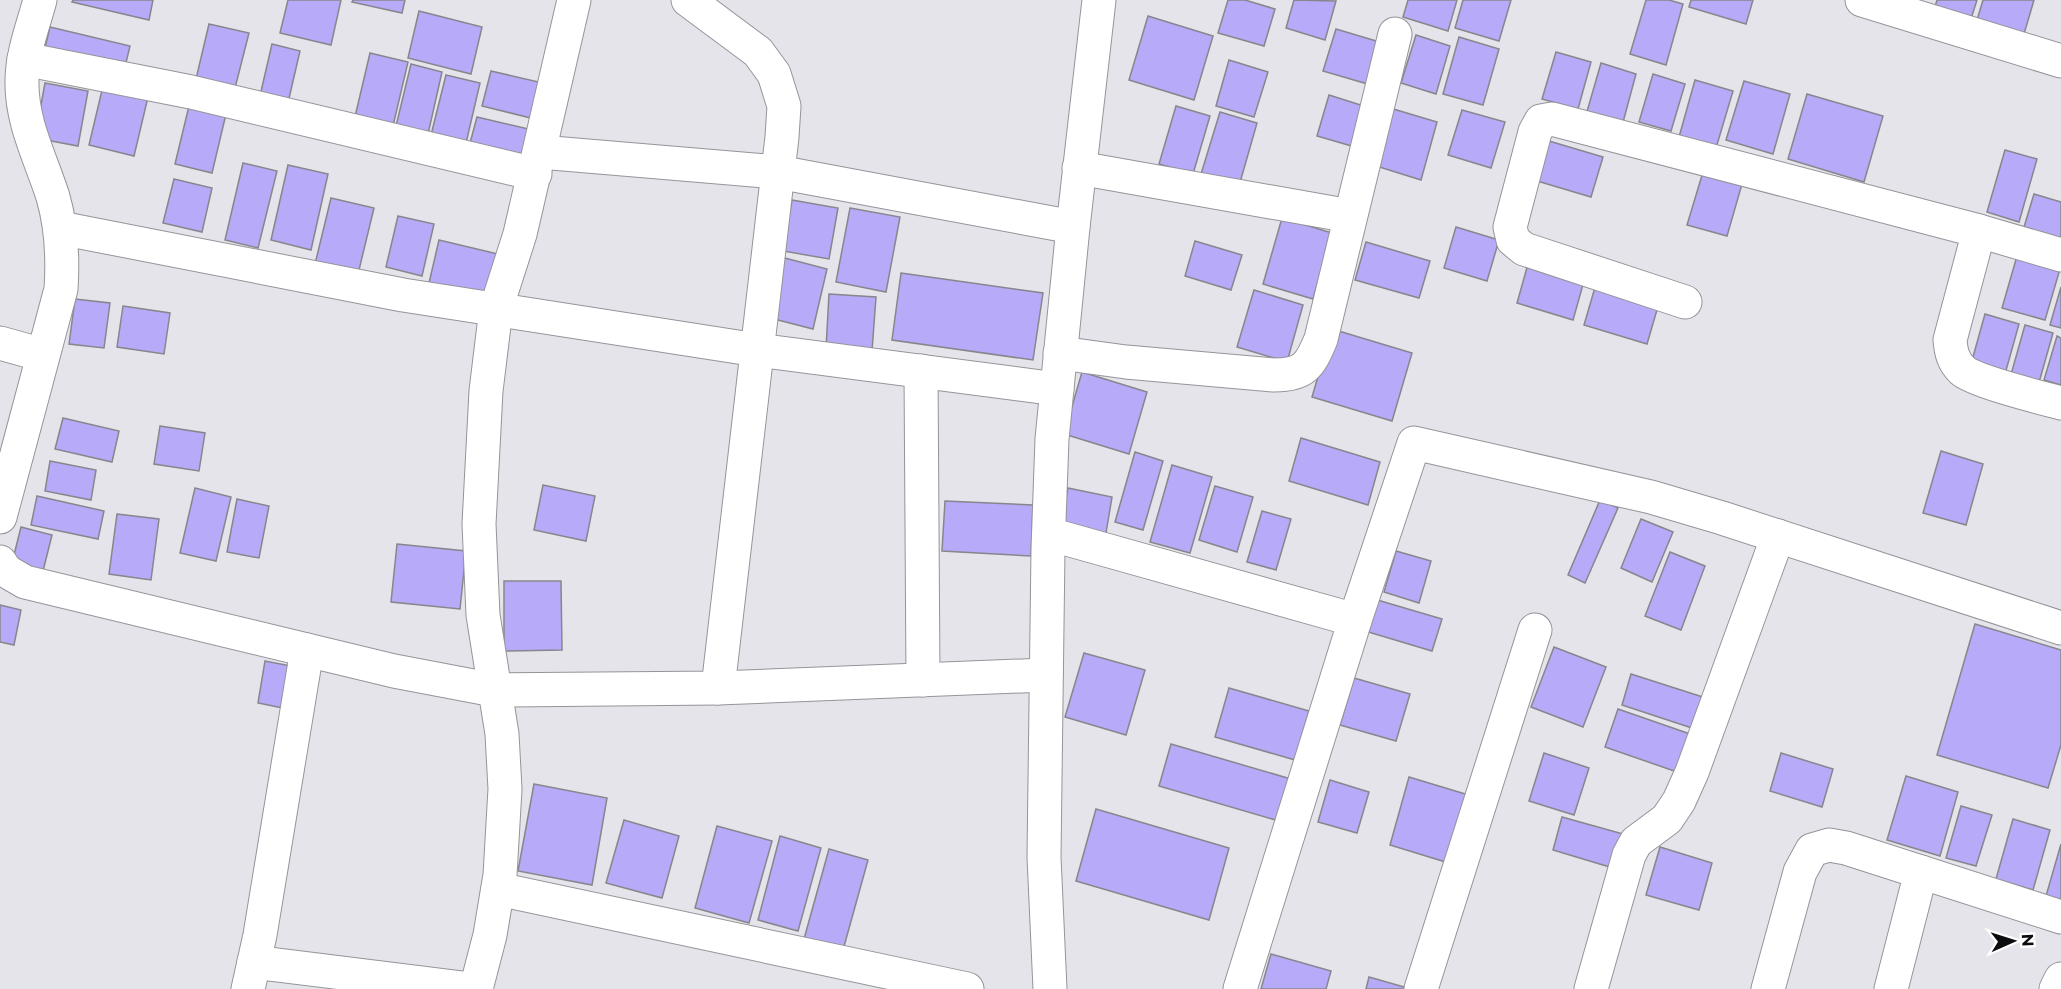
<svg xmlns="http://www.w3.org/2000/svg" width="2061" height="989" viewBox="0 0 2061 989" font-family="Montserrat,sans-serif">
<style>
.building{fill:#b7aaf8;stroke:#87868c;stroke-width:1.5}
.lines{fill:none;stroke-linecap:round;stroke-linejoin:round}
.minor-casing{stroke:#95949a;stroke-width:35}
.minor{stroke:#fff;stroke-width:33}
</style>
<rect width="100%" height="100%" fill="#e5e4eb"/>
<!-- building -->
<g class="building">
<polygon points="73,0 153,0 149,20 72,2"/>
<polygon points="288,0 341,0 331,45 280,33"/>
<polygon points="353,0 405,0 402,13 352,2"/>
<polygon points="1228,0 1245,0 1275,9 1264,46 1218,33"/>
<polygon points="1294,0 1336,1 1325,40 1286,28"/>
<polygon points="1408,0 1457,0 1448,31 1403,17"/>
<polygon points="1463,0 1511,0 1499,41 1455,28"/>
<polygon points="1646,0 1669,0 1683,4 1666,65 1630,54"/>
<polygon points="1691,0 1753,0 1746,24 1689,7"/>
<polygon points="1937,0 1977,0 1969,25 1933,14"/>
<polygon points="1983,0 2034,0 2021,44 1974,30"/>
<polygon points="419,11 482,27 471,74 408,58"/>
<polygon points="1148,16 1213,36 1194,100 1129,80"/>
<polygon points="209,24 249,33 235,88 196,79"/>
<polygon points="50,27 130,46 123,75 43,56"/>
<polygon points="1336,29 1383,43 1371,85 1323,71"/>
<polygon points="1416,35 1450,46 1436,94 1401,83"/>
<polygon points="1459,37 1499,49 1483,105 1443,94"/>
<polygon points="272,44 300,51 287,107 259,100"/>
<polygon points="1556,52 1591,62 1578,109 1542,99"/>
<polygon points="370,53 408,62 392,130 354,121"/>
<polygon points="1229,60 1268,72 1254,117 1216,106"/>
<polygon points="1601,63 1636,74 1622,126 1586,115"/>
<polygon points="411,64 442,72 428,134 396,126"/>
<polygon points="491,71 543,83 535,119 482,106"/>
<polygon points="1653,74 1685,84 1671,131 1639,122"/>
<polygon points="446,75 480,83 466,143 431,135"/>
<polygon points="1695,80 1733,91 1716,148 1679,137"/>
<polygon points="1744,81 1790,94 1773,154 1726,140"/>
<polygon points="45,83 88,91 78,146 35,138"/>
<polygon points="103,86 148,97 134,156 89,145"/>
<polygon points="1807,94 1883,116 1864,182 1788,159"/>
<polygon points="1329,95 1367,107 1355,147 1317,136"/>
<polygon points="189,106 226,114 212,173 175,164"/>
<polygon points="1176,106 1210,116 1193,174 1159,164"/>
<polygon points="1390,108 1437,122 1421,180 1373,165"/>
<polygon points="1462,110 1505,122 1491,168 1448,155"/>
<polygon points="1220,112 1257,123 1239,186 1201,174"/>
<polygon points="477,117 533,130 526,161 469,147"/>
<polygon points="1549,141 1603,157 1591,197 1537,181"/>
<polygon points="2005,150 2037,159 2019,222 1987,212"/>
<polygon points="243,163 277,171 258,248 225,240"/>
<polygon points="288,165 328,174 311,250 271,240"/>
<polygon points="1703,172 1742,184 1727,236 1687,225"/>
<polygon points="174,179 212,188 202,232 163,223"/>
<polygon points="2034,194 2061,202 2061,238 2024,227"/>
<polygon points="331,198 374,208 358,274 315,264"/>
<polygon points="792,200 838,208 829,259 783,251"/>
<polygon points="850,208 900,217 886,292 836,282"/>
<polygon points="398,216 434,224 422,276 386,267"/>
<polygon points="1282,218 1332,233 1313,299 1263,284"/>
<polygon points="1456,227 1499,240 1487,281 1444,268"/>
<polygon points="439,240 498,254 488,297 429,283"/>
<polygon points="1195,241 1242,255 1231,290 1185,276"/>
<polygon points="1366,242 1430,261 1419,298 1355,280"/>
<polygon points="2017,256 2060,269 2045,320 2002,308"/>
<polygon points="781,257 827,269 813,329 766,317"/>
<polygon points="1528,264 1584,281 1573,320 1517,303"/>
<polygon points="901,273 1043,293 1033,360 892,340"/>
<polygon points="1596,284 1659,303 1647,344 1584,325"/>
<polygon points="2061,287 2061,328 2050,325"/>
<polygon points="1254,290 1303,305 1287,362 1237,347"/>
<polygon points="829,294 876,297 872,351 826,349"/>
<polygon points="75,299 110,303 104,348 69,344"/>
<polygon points="123,306 170,313 164,354 117,347"/>
<polygon points="1985,314 2019,324 2005,374 1971,364"/>
<polygon points="2025,325 2053,333 2038,386 2010,378"/>
<polygon points="1332,329 1412,353 1392,421 1312,397"/>
<polygon points="2057,336 2061,338 2061,385 2044,380"/>
<polygon points="1082,372 1147,392 1129,454 1064,434"/>
<polygon points="63,418 119,431 112,462 55,449"/>
<polygon points="160,426 205,433 199,471 154,464"/>
<polygon points="1301,438 1380,462 1368,505 1289,481"/>
<polygon points="1941,451 1983,464 1966,525 1923,513"/>
<polygon points="1135,452 1163,461 1143,530 1115,522"/>
<polygon points="50,461 96,470 91,500 45,491"/>
<polygon points="1172,465 1212,477 1190,553 1150,542"/>
<polygon points="543,485 595,496 586,541 534,530"/>
<polygon points="1215,486 1253,497 1237,552 1199,540"/>
<polygon points="195,488 231,497 216,561 180,553"/>
<polygon points="1068,488 1112,497 1106,533 1061,525"/>
<polygon points="37,496 104,511 98,539 31,525"/>
<polygon points="237,499 269,506 259,558 227,552"/>
<polygon points="1600,500 1618,508 1585,583 1568,575"/>
<polygon points="945,501 1033,505 1031,556 942,551"/>
<polygon points="1262,511 1291,519 1276,570 1247,562"/>
<polygon points="117,514 159,519 151,580 109,574"/>
<polygon points="1641,519 1673,532 1652,582 1621,568"/>
<polygon points="21,527 52,535 42,575 11,567"/>
<polygon points="397,544 466,551 460,609 391,602"/>
<polygon points="1396,551 1431,561 1419,603 1384,592"/>
<polygon points="1670,552 1705,566 1681,630 1645,616"/>
<polygon points="504,581 561,581 562,650 504,651"/>
<polygon points="1374,599 1442,619 1432,651 1365,631"/>
<polygon points="0,605 21,610 14,645 0,642"/>
<polygon points="1975,624 2061,650 2061,745 2048,788 1937,755"/>
<polygon points="1554,647 1606,667 1583,727 1531,707"/>
<polygon points="1084,653 1145,670 1126,735 1065,717"/>
<polygon points="265,661 291,666 283,708 258,703"/>
<polygon points="1631,674 1709,699 1698,730 1622,705"/>
<polygon points="1354,678 1410,694 1396,741 1340,725"/>
<polygon points="1229,688 1309,711 1295,760 1215,737"/>
<polygon points="1618,709 1693,735 1680,773 1605,747"/>
<polygon points="1171,744 1291,779 1279,821 1159,786"/>
<polygon points="1544,753 1589,768 1574,815 1529,801"/>
<polygon points="1781,753 1833,769 1822,807 1770,791"/>
<polygon points="1906,776 1958,792 1940,856 1887,840"/>
<polygon points="1409,777 1472,796 1452,864 1390,845"/>
<polygon points="1330,780 1369,792 1357,833 1318,822"/>
<polygon points="534,784 607,798 592,885 518,871"/>
<polygon points="1961,806 1992,815 1976,866 1946,858"/>
<polygon points="1096,809 1229,848 1209,920 1076,881"/>
<polygon points="1562,817 1623,834 1613,868 1553,850"/>
<polygon points="2013,819 2050,830 2033,890 1996,879"/>
<polygon points="624,820 679,836 662,898 606,883"/>
<polygon points="717,826 772,841 749,923 695,908"/>
<polygon points="780,836 821,848 798,931 758,920"/>
<polygon points="2061,844 2061,901 2046,896"/>
<polygon points="1660,847 1712,863 1699,910 1646,895"/>
<polygon points="829,849 868,860 843,950 804,939"/>
<polygon points="1271,954 1331,971 1326,989 1261,989"/>
<polygon points="1369,977 1411,989 1366,989"/>
</g>
<g class="lines">
<!-- minor casing -->
<g class="minor-casing">
<g id="minor">
<polyline points="688,0 758,52 774,74 784,106 782,137 718,688"/>
<polyline points="1862,0 2061,61"/>
<polyline points="24,59 191,92 535,174"/>
<polyline points="540,152 778,172 1073,227"/>
<polyline points="1079,168 1350,216"/>
<polyline points="60,228 403,295 757,350 1057,389"/>
<path d="M1979,231L1950,340C1951,352 1953,361 1962,370C1974,381 2042,398 2061,403"/>
<polyline points="1685,302 1524,249 1513,240 1510,227 1535,132 1541,121 1552,119 1979,231 2061,255"/>
<polyline points="0,343 43,355"/>
<path d="M1060,353L1126,362L1274,375C1304,375 1310,366 1321,339L1395,34"/>
<polyline points="921,371 923,680"/>
<path d="M0,517L61,289C63,258 62,228 53,197C41,159 21,122 22,81C22,54 33,26 40,0"/>
<polyline points="1049,534 1355,620"/>
<polyline points="0,562 6,571 25,582 394,671 494,690 718,688 1046,675"/>
<polyline points="498,889 967,989"/>
<polyline points="254,962 471,989"/>
<polyline points="248,989 260,935 307,650"/>
<polyline points="476,989 490,935 500,875 505,789 502,734 483,615 479,524 486,391 496,309 520,234 574,0"/>
<polyline points="1050,989 1044,857 1048,549 1052,439 1073,227 1099,0"/>
<polyline points="1240,989 1355,620 1414,443 1651,497 1722,518 2061,628"/>
<polyline points="1421,989 1535,630"/>
<polyline points="1591,989 1629,855 1636,842 1667,819 1679,801 1692,772 1778,536"/>
<polyline points="1768,989 1800,872 1812,850 1829,845 1846,848 2061,917"/>
<polyline points="1891,989 1921,872"/>
<polyline points="2056,989 2061,979"/>
</g>
</g>
<!-- minor -->
<use href="#minor" class="minor"/>
</g>
<!-- north arrow -->
<g transform="translate(2013 941) rotate(87)" stroke="#ffffff" stroke-width="4.5" paint-order="stroke">
<path d="M0-4.5L10 22L0 15L-10 22Z" fill="#0c0b0d"/>
<text y="-9" font-size="16" font-weight="bold" text-anchor="middle" fill="#0c0b0d">N</text>
</g>
</svg>
